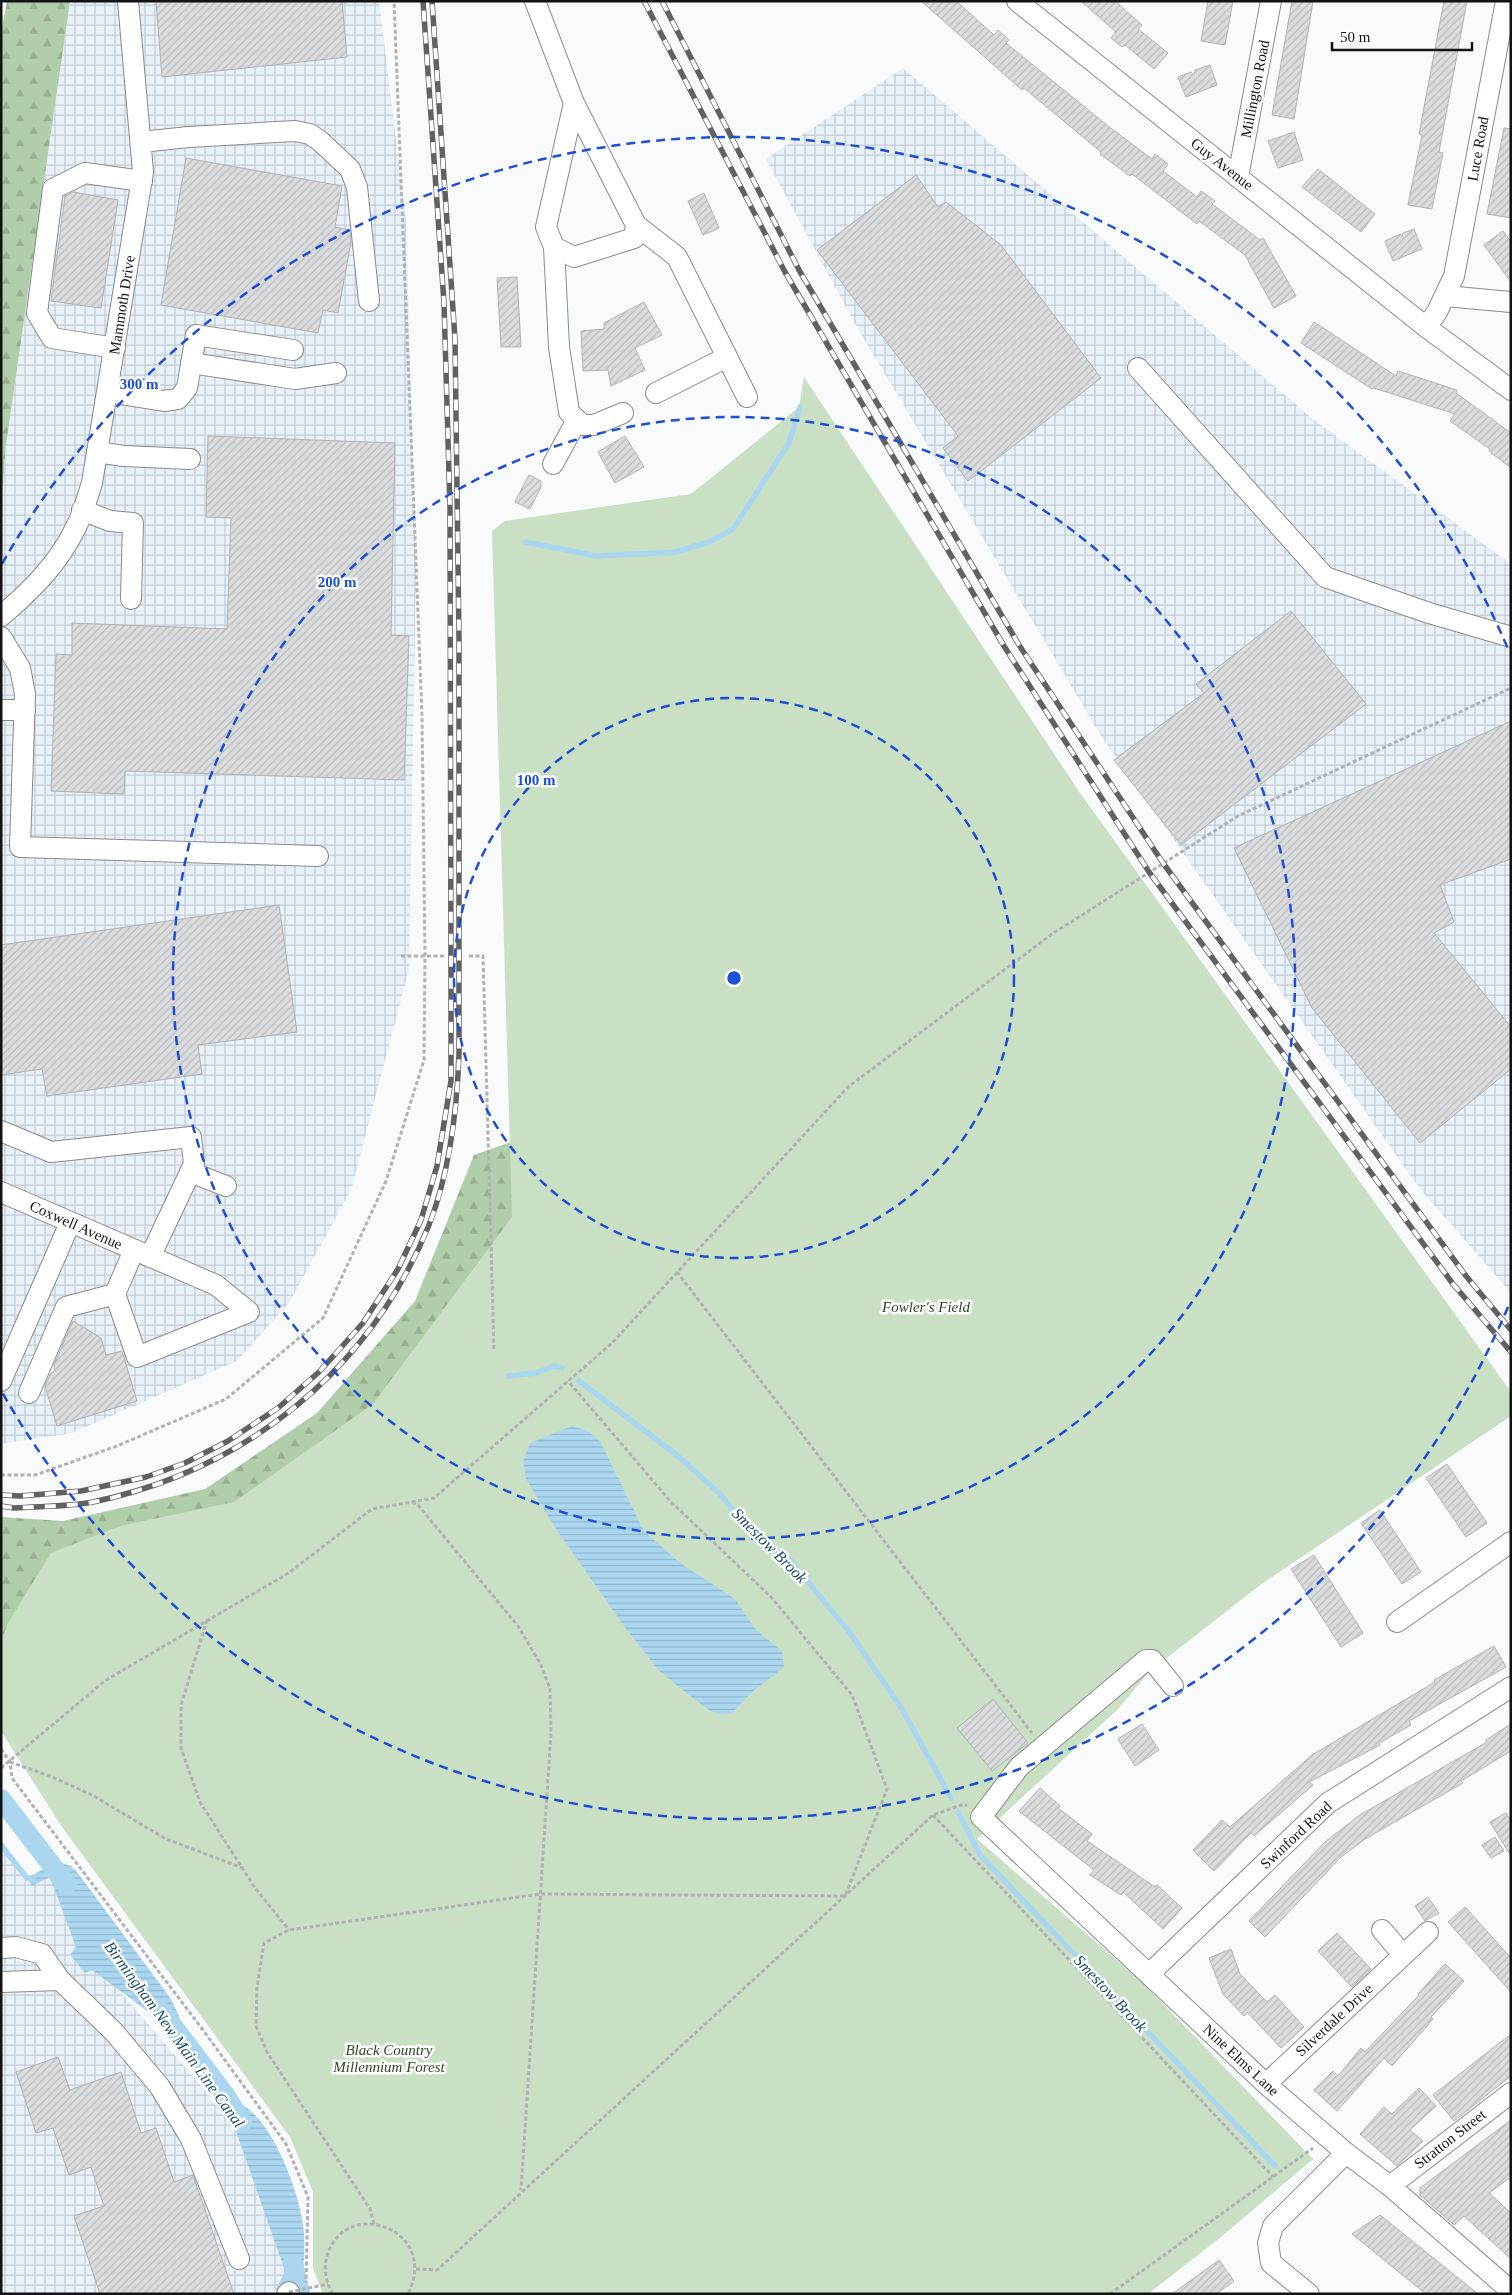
<svg xmlns="http://www.w3.org/2000/svg" width="1512" height="2295" viewBox="0 0 1512 2295" font-family="Georgia,serif">
<style>
.industrial{fill:url(#industrial-grid)}
.forest{fill:url(#forest-firs)}
.park{fill:#cae0c4}
.water{fill:url(#water-rules)}
.lines{fill:none;stroke-linecap:round;stroke-linejoin:round}
.stream{stroke:#aad6ef;stroke-width:5.5}
.canal{stroke:#aad6ef;stroke-width:20}
.building{fill:url(#building-hatch);stroke:#b1b3b5}
.minor-casing{stroke:#8a8c8d;stroke-width:22}
.path{stroke:#b1b2b3;stroke-width:3;stroke-dasharray:4 2.5;stroke-linecap:butt}
.minor{stroke:#fff;stroke-width:20}
.rail-casing{stroke:#616162;stroke-width:5.5}
.rail{stroke:#fff;stroke-width:4;stroke-dasharray:11;stroke-linecap:butt}
.path-bridge{stroke:#b1b2b3;stroke-width:3;stroke-dasharray:4 2.5;stroke-linecap:butt}
.ring{fill:none;stroke:#1d4ed8;stroke-width:2.5;stroke-dasharray:9 6}
.labels{text-anchor:middle;stroke-width:5;stroke-linejoin:round;paint-order:stroke}
.street-label{font-size:15px;fill:#131314;stroke:#fff}
.park-label{font-size:15px;font-style:italic;fill:#264c1c;stroke:#fff}
.water-label{font-size:16px;font-style:italic;fill:#174c67;stroke:#fff}
.centre{fill:#1d4ed8;stroke:#fff;stroke-width:2.5}
.ring-label{font-size:15px;text-anchor:middle;font-weight:bold;fill:#1d4ed8;stroke:#fff;stroke-width:5;stroke-linejoin:round;paint-order:stroke}
</style>
<defs>
<pattern id="industrial-grid" width="8" height="8" patternUnits="userSpaceOnUse" patternTransform="scale(1.25)"><rect width="8" height="8" fill="#e8f0f8"/><path d="M0 4h8M4 0v8" fill="none" stroke="#c6cdd4"/></pattern>
<pattern id="forest-firs" width="22" height="20" patternUnits="userSpaceOnUse" patternTransform="scale(1.25)"><rect width="22" height="20" fill="#b1ceaa"/><path d="M5 1l3.5 6h-7zM16 11l3.5 6h-7z" fill="#97b091"/></pattern>
<pattern id="water-rules" width="6" height="5" patternUnits="userSpaceOnUse" patternTransform="scale(1.25)"><rect width="6" height="5" fill="#aad6ef"/><path d="M0 2.5h6" fill="none" stroke="#91b7cc"/></pattern>
<pattern id="building-hatch" width="6" height="6" patternUnits="userSpaceOnUse" patternTransform="scale(1.25)"><rect width="6" height="6" fill="#dadcde"/><path d="M-1 1l2-2M0 6l6-6M5 7l2-2" fill="none" stroke="#babcbe"/></pattern>
</defs>
<rect width="100%" height="100%" fill="#f8fafb"/>
<!-- industrial -->
<g class="industrial">
<polygon points="70,1 379,1 406,222 416,571 409,969 351,1190 289,1303 237,1361 72,1433 1,1444 1,509 6,445"/>
<polygon points="903,68 1314,420 1511,564 1511,1293 1420,1189 1103,739 855,324 766,159"/>
<polygon points="1,1845 32,1886 50,1876 77,1948 70,1956 85,1973 92,1969 118,1989 233,2123 287,2275 279,2289 262,2294 1,2294"/>
</g>
<!-- forest -->
<g class="forest">
<polygon points="7,1 70,1 6,445 1,509 1,33"/>
<polygon points="511,1142 586,1190 659,1215 1,1731 1,1517 63,1521 205,1489 317,1413 415,1301 474,1155"/>
</g>
<!-- park -->
<polygon class="park" points="804,377 1080,793 1511,1392 1511,1416 1260,1585 1150,1671 1118,1709 977,1839 1142,1982 1313,2159 1221,2237 1148,2294 323,2294 313,2268 313,2192 290,2137 62,1827 1,1731 1,1641 8,1623 51,1553 120,1526 234,1502 373,1404 512,1217 492,531 505,521 691,494 799,407"/>
<!-- water -->
<g class="water">
<polygon points="572,1426 586,1430 600,1441 644,1531 680,1563 735,1599 756,1630 782,1651 784,1667 752,1692 731,1714 720,1714 709,1710 694,1699 658,1670 624,1626 556,1529 526,1479 523,1461 530,1443"/>
<polygon points="56,1861 71,1866 77,1872 171,1999 179,2016 177,2033 92,1970 85,1973 70,1955 76,1947 50,1877 32,1886 27,1878 49,1866 51,1862"/>
<path d="M228,2100C268,2103 299,2191 303,2225C306,2244 303,2264 303,2283L299,2290L290,2285L233,2123Z"/>
</g>
<g class="lines">
<!-- stream -->
<g class="stream">
<polyline points="525,542 597,556 675,552 709,542 733,529 789,443 800,407"/>
<polyline points="508,1376 536,1373 554,1366 562,1368"/>
<polyline points="579,1381 678,1456 719,1493 732,1509 764,1541 790,1560 850,1633 902,1709 951,1798"/>
<polyline points="958,1812 980,1855 1275,2166"/>
<polyline points="1,1845 27,1878 33,1878"/>
<polyline points="280,2293 279,2289 289,2270"/>
</g>
<!-- canal -->
<g class="canal">
<polyline points="1,1799 67,1885"/>
<polyline points="162,2012 225,2095 242,2122"/>
<polyline points="293,2264 300,2294"/>
</g>
</g>
<!-- building -->
<g class="building">
<polygon points="156,1 342,1 347,57 162,77"/>
<polygon points="921,1 956,1 994,35 998,30 1009,40 1006,43 1108,126 1152,159 1155,154 1168,164 1163,171 1197,197 1201,191 1215,201 1212,204 1260,240 1263,238 1296,296 1274,308 1245,255 1199,221 1197,224 1132,174 1130,176 1100,154 1101,152 1024,88 1022,90"/>
<polygon points="1081,1 1115,1 1142,25 1138,29 1168,53 1154,69 1125,45 1122,47 1111,38 1116,32"/>
<polygon points="1208,1 1233,1 1225,45 1201,41"/>
<polygon points="1292,1 1313,1 1294,119 1272,115"/>
<polygon points="1444,1 1467,1 1439,152 1443,153 1432,209 1408,205 1422,135 1419,134"/>
<polygon points="1210,65 1217,85 1186,97 1178,77 1191,72 1194,75 1195,70"/>
<polygon points="1504,128 1511,129 1511,218 1487,214"/>
<polygon points="1294,132 1303,160 1278,168 1268,141"/>
<polygon points="186,158 342,186 335,227 350,230 351,242 338,313 323,310 318,333 161,305"/>
<polygon points="1318,169 1375,214 1361,232 1302,187"/>
<polygon points="916,175 938,207 946,202 1001,245 1101,378 968,481 943,448 958,436 817,250"/>
<polygon points="73,192 118,200 101,308 51,301 65,196"/>
<polygon points="704,193 719,228 703,235 688,201"/>
<polygon points="1414,229 1422,249 1393,261 1385,241 1400,234 1402,236 1403,233"/>
<polygon points="1503,231 1511,242 1511,282 1484,245"/>
<polygon points="517,277 521,347 501,347 497,278"/>
<polygon points="644,302 662,335 635,348 645,370 611,386 608,370 583,371 581,331 604,329 604,323"/>
<polygon points="1314,322 1396,376 1398,371 1457,390 1456,393 1511,433 1511,468 1489,451 1490,449 1450,421 1455,414 1374,388 1372,389 1301,343"/>
<polygon points="208,436 395,443 391,635 409,636 404,780 125,771 124,794 51,791 56,654 72,655 72,623 227,629 231,518 206,517"/>
<polygon points="625,436 644,467 615,483 598,452"/>
<polygon points="529,475 541,481 541,487 530,509 515,502"/>
<polygon points="1291,611 1366,704 1181,845 1114,760 1204,693 1196,684"/>
<polygon points="1511,721 1511,859 1440,885 1454,922 1434,933 1511,1027 1511,1069 1420,1143 1312,1008 1234,848"/>
<polygon points="279,905 297,1032 198,1045 202,1074 47,1096 42,1069 1,1075 1,945"/>
<polygon points="73,1321 101,1338 106,1355 122,1351 137,1401 57,1426 45,1386 51,1373 55,1371 54,1365"/>
<polygon points="1447,1464 1487,1523 1466,1537 1426,1478"/>
<polygon points="1380,1510 1421,1572 1402,1584 1361,1523"/>
<polygon points="1314,1555 1363,1633 1341,1647 1291,1569"/>
<polygon points="1494,1646 1506,1667 1409,1721 1411,1725 1379,1743 1380,1745 1309,1782 1313,1785 1254,1836 1251,1833 1214,1871 1193,1850 1222,1820 1230,1827 1312,1755 1435,1682 1434,1680"/>
<polygon points="993,1699 1028,1743 992,1771 957,1728"/>
<polygon points="1142,1724 1159,1750 1135,1766 1118,1739"/>
<polygon points="1511,1724 1511,1751 1461,1781 1463,1783 1365,1839 1341,1857 1265,1937 1249,1921 1325,1842 1360,1815 1487,1742 1486,1740"/>
<polygon points="1040,1788 1060,1806 1058,1808 1092,1834 1087,1841 1155,1887 1157,1885 1182,1908 1163,1929 1123,1892 1121,1895 1090,1875 1094,1870 1019,1811"/>
<polygon points="1506,1813 1511,1821 1511,1856 1490,1822"/>
<polygon points="1495,1837 1504,1851 1491,1858 1482,1845"/>
<polygon points="1428,1897 1439,1913 1425,1921 1415,1906"/>
<polygon points="1465,1907 1511,1958 1511,1992 1448,1922"/>
<polygon points="1337,1933 1371,1969 1352,1987 1318,1951"/>
<polygon points="1231,1949 1240,1974 1267,2002 1275,1995 1304,2027 1281,2048 1247,2012 1244,2016 1223,1994 1209,1958"/>
<polygon points="1445,1964 1464,1981 1431,2017 1433,2019 1392,2066 1384,2058 1337,2111 1314,2090 1333,2071 1338,2076 1361,2048 1365,2052 1419,1995 1418,1994"/>
<polygon points="1511,2034 1511,2076 1454,2121 1433,2095"/>
<polygon points="58,2057 70,2090 121,2072 141,2133 156,2128 174,2182 193,2175 234,2294 100,2294 74,2216 104,2206 91,2167 69,2175 53,2128 36,2133 16,2072"/>
<polygon points="1419,2088 1436,2106 1410,2130 1423,2141 1397,2166 1360,2134 1384,2107 1392,2114"/>
<polygon points="1511,2120 1511,2177 1489,2193 1511,2213 1511,2259 1464,2216 1454,2225 1420,2195 1420,2188"/>
<polygon points="1380,2215 1478,2294 1426,2294 1352,2234"/>
<polygon points="1219,2260 1234,2281 1216,2294 1172,2294"/>
</g>
<g class="lines">
<!-- minor casing -->
<g class="minor-casing">
<g id="minor">
<polyline points="535,1 574,103 636,225 634,238 574,257 554,247 546,227 574,103"/>
<polyline points="1017,1 1426,327 1511,390"/>
<polyline points="141,142 189,137 295,131 310,134 320,141 350,169 357,187 369,301"/>
<polyline points="1238,177 1271,1"/>
<polyline points="636,225 677,257 747,397"/>
<polyline points="554,247 559,347 569,412 582,425 594,425 623,413"/>
<polyline points="1445,296 1511,302"/>
<polyline points="1426,327 1437,312 1454,276 1506,1"/>
<polyline points="115,348 52,338 37,313 53,189 85,173 142,181"/>
<polyline points="191,363 295,379 336,373"/>
<polyline points="1138,368 1325,577 1429,613 1511,637"/>
<polyline points="108,392 164,401 178,399 187,388 196,335 293,350"/>
<polyline points="656,393 727,357"/>
<polyline points="97,452 124,456 190,459"/>
<polyline points="553,464 577,420"/>
<polyline points="82,510 110,521 133,523 131,599"/>
<path d="M1,616C31,591 59,563 76,527C83,514 87,498 92,483L143,172L128,1"/>
<polyline points="1,637 20,668 25,694 20,847 318,856"/>
<polyline points="1,710 25,710"/>
<polyline points="1,1131 51,1152 191,1137 194,1164 150,1257"/>
<polyline points="190,1172 226,1186"/>
<polyline points="1,1192 216,1285 249,1312 137,1357 115,1294 134,1250"/>
<polyline points="1,1381 70,1223"/>
<polyline points="29,1393 66,1307 115,1294"/>
<polyline points="1397,1622 1511,1542"/>
<polyline points="1173,1686 1152,1660 1146,1660 1019,1767 981,1817 1266,2084 1346,2153 1390,2186 1511,2291"/>
<polyline points="1382,1930 1403,1955"/>
<polyline points="1,1948 16,1947 42,1954 60,1980 114,2032 160,2087 191,2139 239,2259"/>
<polyline points="1149,1974 1328,1803 1511,1687"/>
<polyline points="1,1982 60,1980"/>
<polyline points="1266,2084 1428,1932"/>
<polyline points="1390,2186 1511,2093"/>
<polyline points="287,2294 289,2292"/>
<polyline points="1309,2294 1271,2263 1268,2243 1273,2226 1346,2153"/>
</g>
</g>
<!-- path -->
<g class="path">
<polyline points="401,956 446,956"/>
<polyline points="469,956 483,956 494,1351"/>
<polyline points="677,1272 1032,1733"/>
<polyline points="1,1475 35,1475 117,1446 226,1399 323,1318 386,1181 424,1060 425,956 422,716 394,1"/>
<polyline points="412,1502 418,1505 518,1626 541,1665 550,1689 551,1733 521,2190"/>
<polyline points="207,1620 181,1705 181,1748 200,1802 255,1888 289,1930"/>
<polyline points="1,1749 10,1762 12,1778 203,2030 286,2144 308,2197 306,2283"/>
<polyline points="10,1762 50,1776 92,1795 166,1839 243,1868"/>
<polyline points="1,1768 106,1680 287,1574 372,1509 434,1498 612,1343 848,1087 1052,934 1238,816 1511,688"/>
<polyline points="933,1815 1273,2177"/>
<polyline points="374,2224 370,2209 267,2052 256,2026 257,1987 264,1943 289,1930 540,1894 845,1896 887,1789 852,1695 771,1597 670,1501 568,1381"/>
<polyline points="416,2269 437,2270 933,1815 964,1804 967,1806"/>
<path d="M333,2294C325,2281 323,2267 328,2253C348,2196 440,2230 408,2294"/>
<polyline points="1110,2294 1313,2148"/>
</g>
<!-- minor -->
<use href="#minor" class="minor"/>
<!-- rail casing -->
<g class="rail-casing">
<g id="rail">
<polyline points="644,1 785,272 1004,646 1149,872 1453,1284 1511,1352"/>
<polyline points="662,1 799,270 1019,645 1163,863 1466,1276 1511,1330"/>
<polyline points="1,1495 20,1496 81,1491 146,1477 185,1463 228,1441 278,1408 319,1372 363,1323 398,1269 421,1220 437,1166 451,1081 451,984 450,508 444,303 423,1"/>
<path d="M1,1506L14,1508C40,1506 67,1507 93,1502C246,1470 370,1370 429,1225C450,1171 457,1111 459,1054V638L455,339L432,1"/>
</g>
</g>
<!-- rail -->
<use href="#rail" class="rail"/>
<!-- path-bridge -->
<polyline class="path-bridge" points="289,2292 328,2284"/>
</g>
<!-- distance rings -->
<g class="ring">
<circle cx="734" cy="978" r="280"/>
<circle cx="734" cy="978" r="561"/>
<path d="M1508 1307A841 841 0 0 1 2 1392M2 564A841 841 0 0 1 1508 649"/>
</g>
<g class="labels">
<!-- street labels -->
<g class="street-label">
<text transform="translate(1255 89) rotate(-79)" y="5">Millington Road</text>
<text transform="translate(1478 149) rotate(-80)" y="5">Luce Road</text>
<text transform="translate(1222 164) rotate(38)" y="5">Guy Avenue</text>
<text transform="translate(122 305) rotate(-81)" y="5">Mammoth Drive</text>
<text transform="translate(76 1225) rotate(24)" y="5">Coxwell Avenue</text>
<text transform="translate(1296 1835) rotate(-43)" y="5">Swinford Road</text>
<text transform="translate(1334 2020) rotate(-43)" y="5">Silverdale Drive</text>
<text transform="translate(1241 2060) rotate(43)" y="5">Nine Elms Lane</text>
<text transform="translate(1450 2139) rotate(-38)" y="5">Stratton Street</text>
</g>
<!-- park labels -->
<g class="park-label">
<text x="926" y="1312">Fowler's Field</text>
<text x="389" y="2055">Black Country<tspan x="389" dy="17">Millennium Forest</tspan></text>
</g>
<!-- water labels -->
<g class="water-label">
<text transform="translate(770 1545) rotate(45)" y="6">Smestow Brook</text>
<text transform="translate(1111 1993) rotate(47)" y="6">Smestow Brook</text>
<text transform="translate(175 2034) rotate(54)" y="6">Birmingham New Main Line Canal</text>
</g>
</g>
<circle cx="734" cy="978" r="8" class="centre"/>
<g class="ring-label">
<text x="139" y="389">300 m</text>
<text x="337" y="587">200 m</text>
<text x="536" y="785">100 m</text>
</g>
<!-- border -->
<rect width="1512" height="2295" fill="none" stroke="#131314" stroke-width="5"/>
<!-- scale -->
<path d="M1332 42v8h140v-8" fill="none" stroke="#131314" stroke-width="2.5"/>
<text x="1340" y="42" font-size="15" fill="#131314" stroke="#ffffff" stroke-width="4" paint-order="stroke">50 m</text>
</svg>
